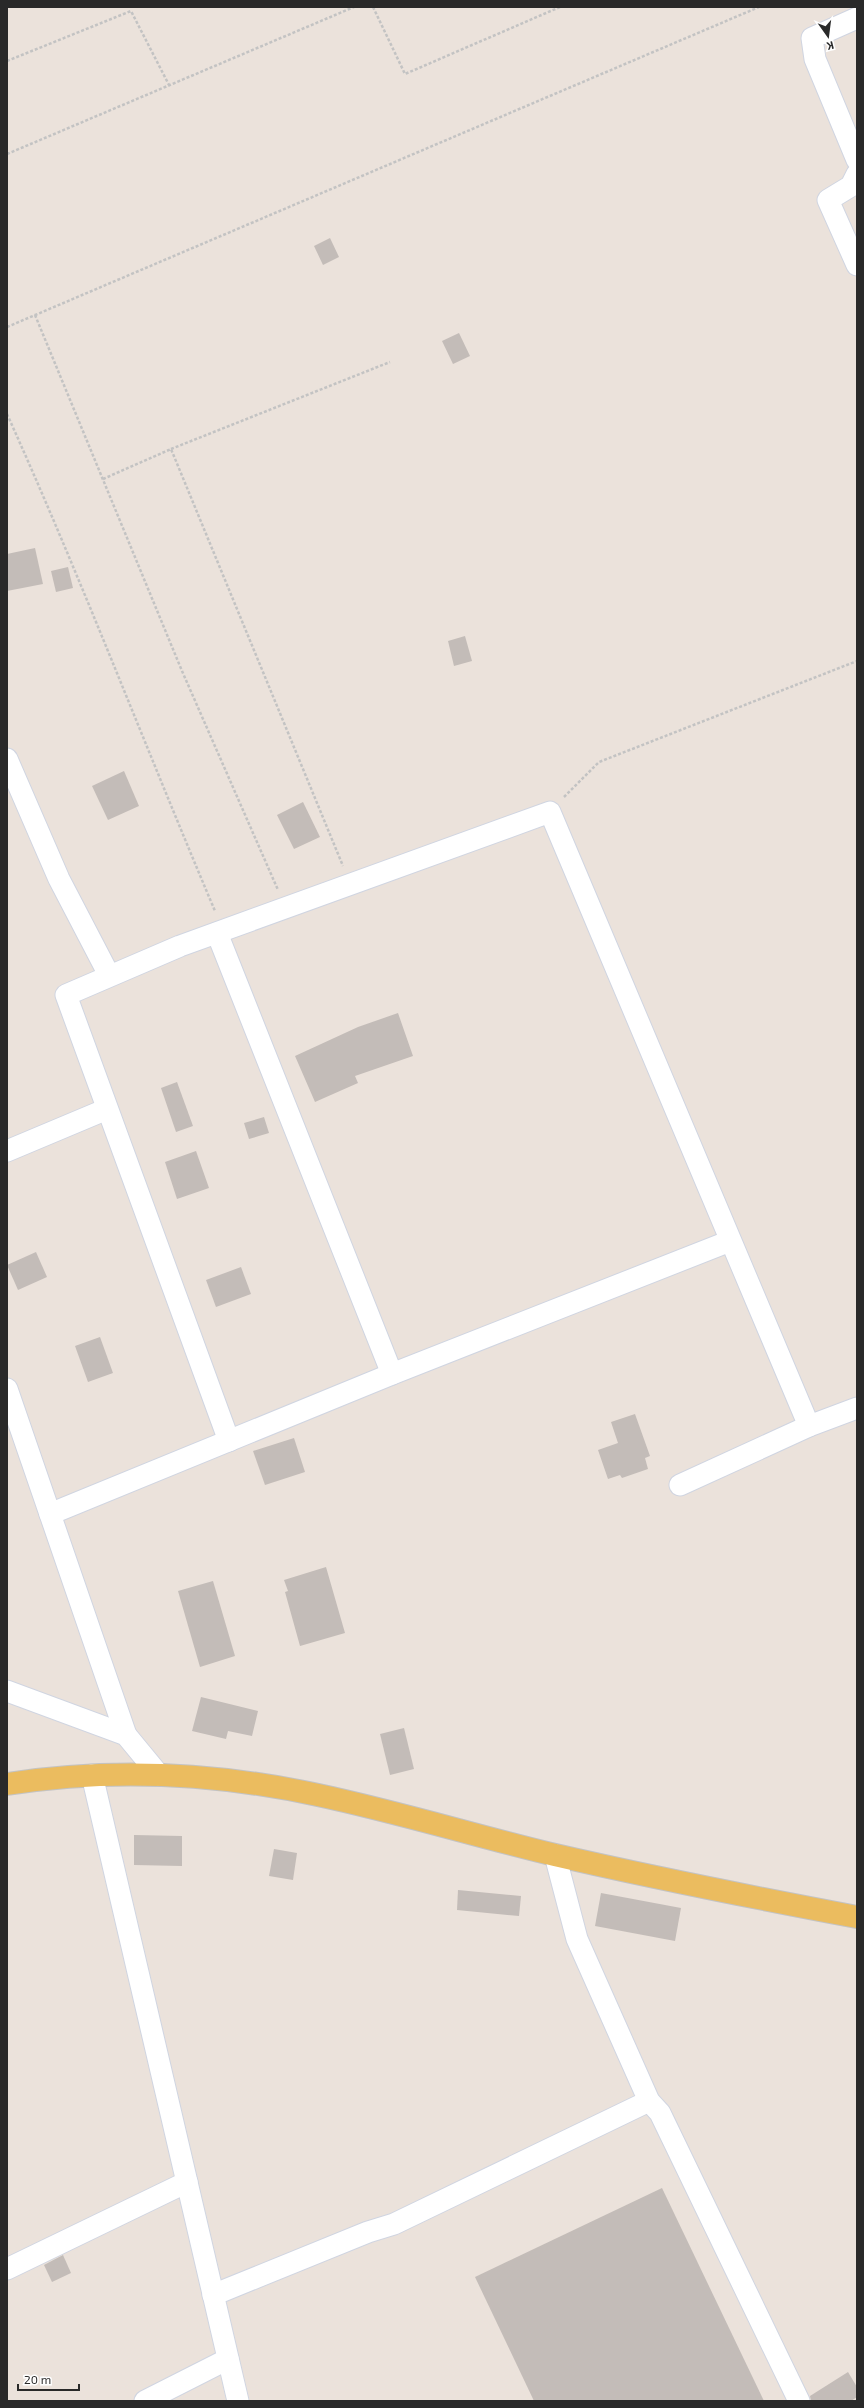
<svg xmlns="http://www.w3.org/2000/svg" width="864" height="2408" viewBox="0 0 864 2408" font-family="'Exo 2',sans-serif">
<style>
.building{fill:#c3bcb8}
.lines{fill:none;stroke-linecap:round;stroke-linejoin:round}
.minor-casing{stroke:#d0d5e1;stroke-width:23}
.major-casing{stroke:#c3c3c3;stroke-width:24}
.path{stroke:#c3c3c3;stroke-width:2.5;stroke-dasharray:3 2;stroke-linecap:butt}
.minor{stroke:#fff;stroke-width:21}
.major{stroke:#ebbc5f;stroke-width:22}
</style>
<rect width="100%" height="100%" fill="#ebe2db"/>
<!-- building -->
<g class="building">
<polygon points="330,238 339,257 323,265 314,246"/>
<polygon points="459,333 470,356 453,364 442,341"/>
<polygon points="35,548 43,584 7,591 7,554"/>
<polygon points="68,567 73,588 56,592 51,571"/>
<polygon points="465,636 472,661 454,666 448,641"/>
<polygon points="124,771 139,806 108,820 92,786"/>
<polygon points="303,802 320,837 294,849 277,815"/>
<polygon points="398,1013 413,1056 355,1076 358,1083 315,1102 295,1056 358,1027"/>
<polygon points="177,1082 193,1126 176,1132 161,1088"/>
<polygon points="264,1117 269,1133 249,1139 244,1123"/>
<polygon points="196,1151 209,1188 177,1199 165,1162"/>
<polygon points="36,1252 47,1277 18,1290 7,1265"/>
<polygon points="241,1267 251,1294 216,1307 206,1280"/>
<polygon points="100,1337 113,1373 88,1382 75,1346"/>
<polygon points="635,1414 650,1456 645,1458 648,1469 622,1478 620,1475 608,1479 598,1450 618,1443 611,1422"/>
<polygon points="294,1438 305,1472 265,1485 253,1451"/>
<polygon points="326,1567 345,1633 300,1646 285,1592 288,1591 284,1580"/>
<polygon points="213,1581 235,1656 200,1667 178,1591"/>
<polygon points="201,1697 258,1711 252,1736 228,1731 226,1739 192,1731"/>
<polygon points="404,1728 414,1769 390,1775 380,1734"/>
<polygon points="134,1835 182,1836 182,1866 134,1865"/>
<polygon points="274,1849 297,1853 293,1880 269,1876"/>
<polygon points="458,1890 521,1896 519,1916 457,1910"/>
<polygon points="601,1893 681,1908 675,1941 595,1926"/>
<polygon points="662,2188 764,2401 534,2401 475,2277"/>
<polygon points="63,2255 71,2273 52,2282 44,2265"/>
<polygon points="848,2372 857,2387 857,2397 851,2401 811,2401 810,2396"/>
</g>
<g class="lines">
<!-- minor casing -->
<g class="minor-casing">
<g id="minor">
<polyline points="857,18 812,38 815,59 857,160"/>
<polyline points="857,174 851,186 828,200 857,265"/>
<polyline points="7,759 59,879 109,975"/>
<polyline points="217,933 392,1374"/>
<polyline points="7,1151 107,1109"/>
<polyline points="7,1389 126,1735"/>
<polyline points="229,1441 66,995 180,946 550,812 809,1426 857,1408"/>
<polyline points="680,1485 809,1426"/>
<polyline points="50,1514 392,1374 730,1241"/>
<polyline points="7,1691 126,1735 159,1775"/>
<polyline points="92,1775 238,2401"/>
<polyline points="555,1855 577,1939 649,2101 660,2113 799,2401"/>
<polyline points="7,2269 187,2182"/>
<polyline points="213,2295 368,2232 394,2224 649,2101"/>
<polyline points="145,2401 228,2359"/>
</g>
</g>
<!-- major casing -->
<g class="major-casing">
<path id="major" d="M7,1784C110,1768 216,1773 318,1795C398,1812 476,1836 555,1855C655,1878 756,1898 857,1917"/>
</g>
<!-- path -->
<g class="path">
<polyline points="373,7 405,74 560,7"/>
<polyline points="7,61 131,11 169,85"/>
<polyline points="7,154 354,7"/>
<polyline points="35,315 182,671 278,890"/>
<polyline points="7,327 759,7"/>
<path d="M7,414C81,578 145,746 215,911"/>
<polyline points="171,449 390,362"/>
<polyline points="103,479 171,449 343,866"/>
<polyline points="564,797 599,762 857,661"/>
</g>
<!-- minor -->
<use href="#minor" class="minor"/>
<!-- major -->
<use href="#major" class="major"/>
</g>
<!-- border -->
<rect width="864" height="2408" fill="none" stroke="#292929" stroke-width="16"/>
<!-- north arrow -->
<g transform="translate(828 36) rotate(166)" stroke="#ffffff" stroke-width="3" paint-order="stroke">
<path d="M0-3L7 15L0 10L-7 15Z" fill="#292929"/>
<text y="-6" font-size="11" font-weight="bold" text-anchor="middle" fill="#292929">K</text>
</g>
<!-- scale -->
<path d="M18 2384v6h61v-6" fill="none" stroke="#292929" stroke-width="2"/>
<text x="24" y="2384" font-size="12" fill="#292929" stroke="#ffffff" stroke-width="3" paint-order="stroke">20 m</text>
</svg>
